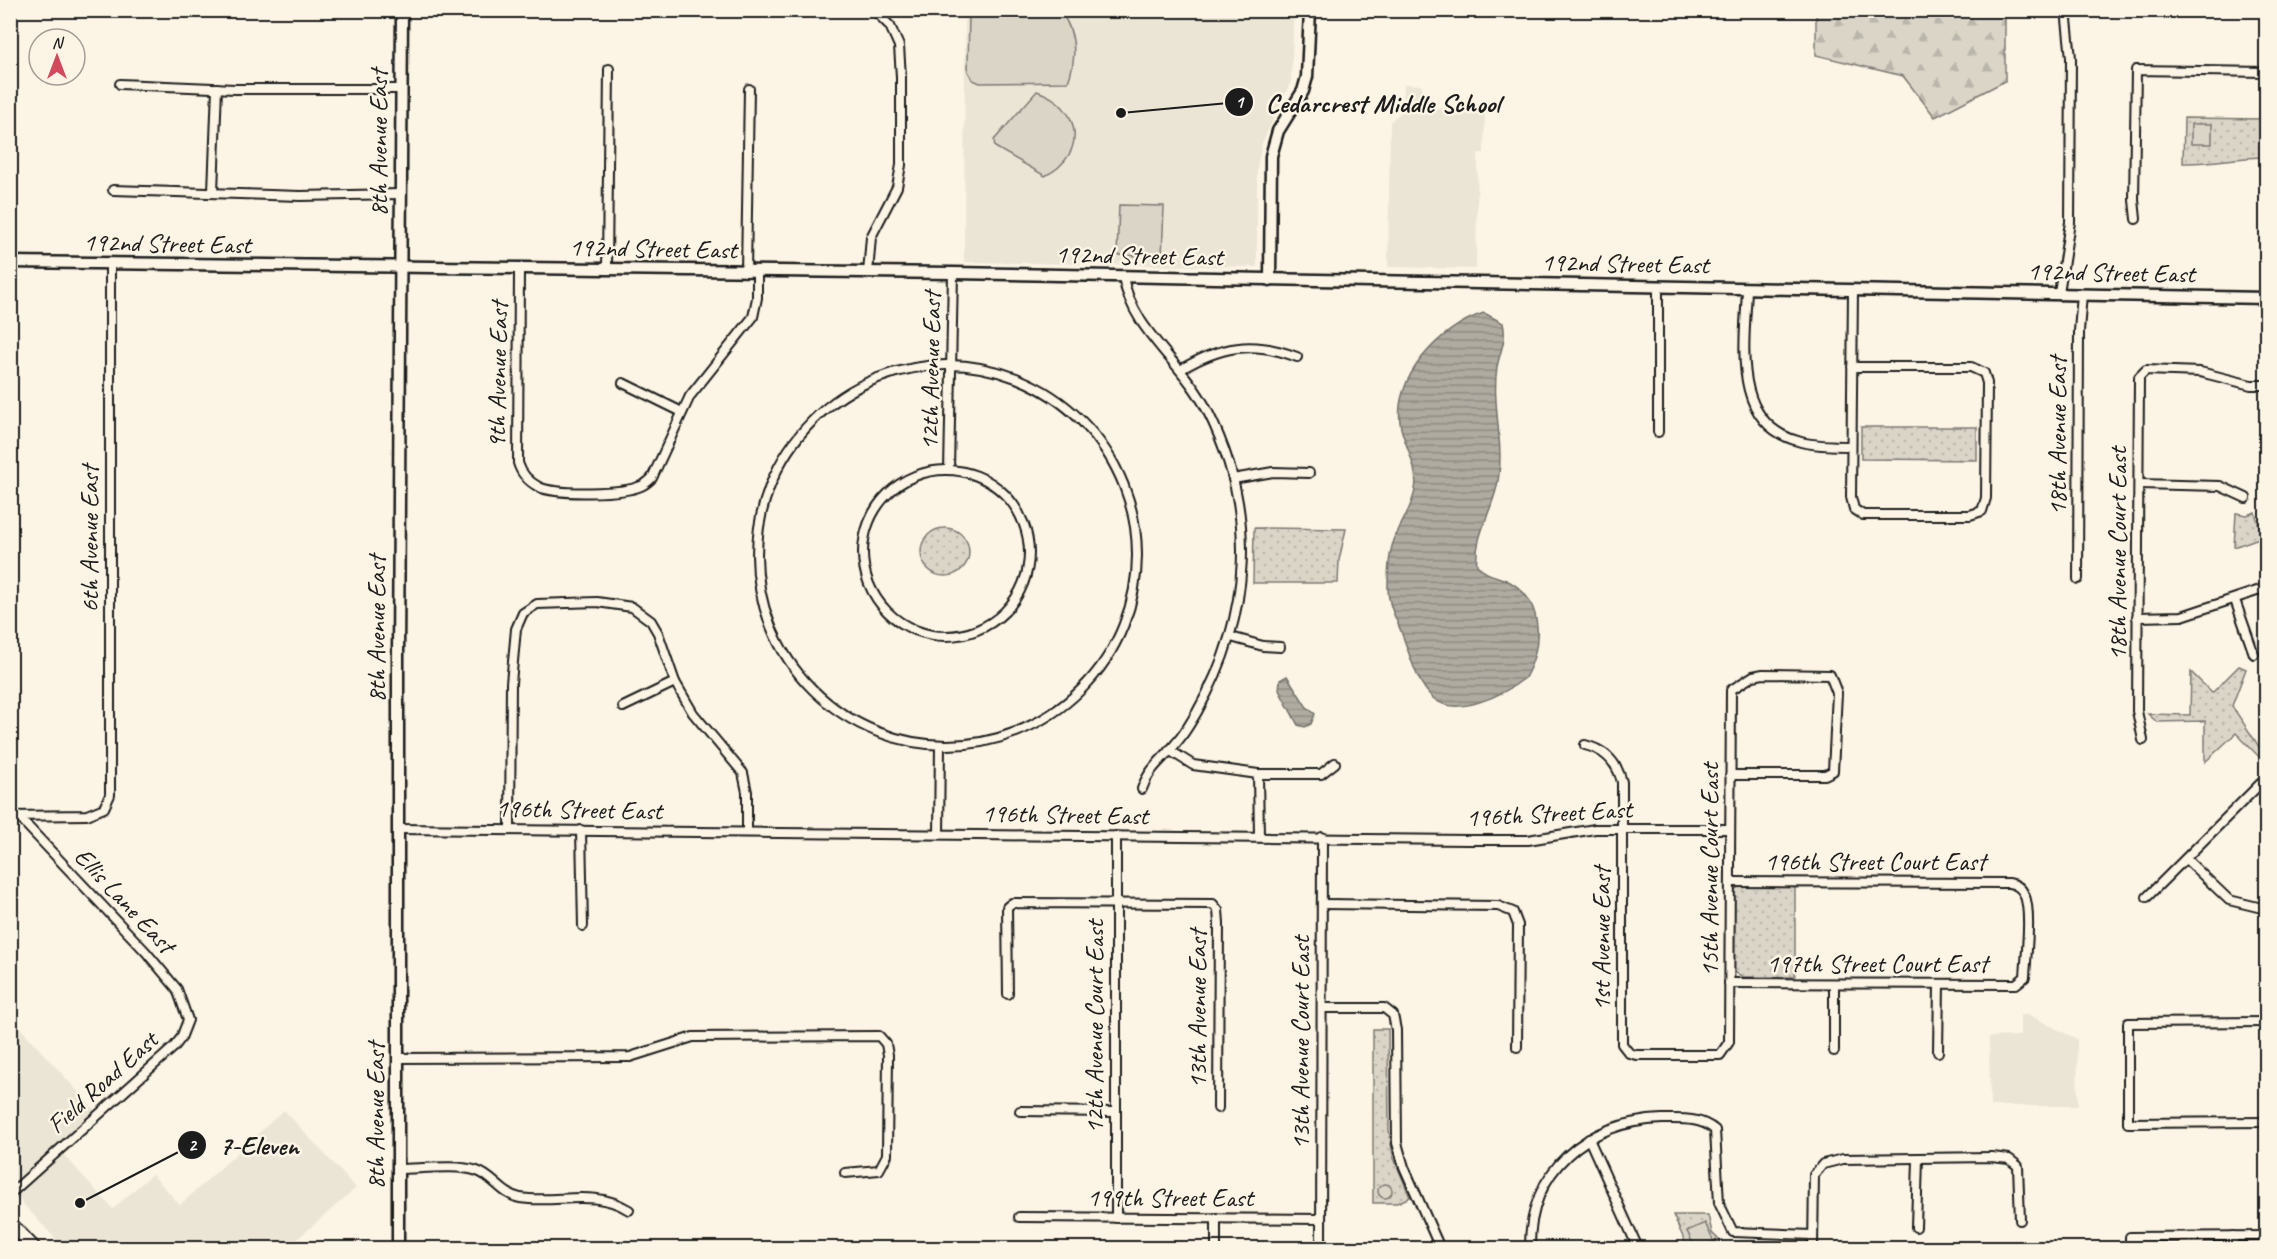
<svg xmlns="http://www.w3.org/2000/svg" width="2277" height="1259" viewBox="0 0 2277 1259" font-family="Caveat,sans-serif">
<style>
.built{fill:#ebe5d6}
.grass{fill:url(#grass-dots);stroke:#7c7872;stroke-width:1.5}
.forest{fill:url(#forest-firs);stroke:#7c7872;stroke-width:1.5}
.pitch{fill:#dbd5c8;stroke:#7c7872;stroke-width:1.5}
.water{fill:url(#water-rules);stroke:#75726c;stroke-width:1.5}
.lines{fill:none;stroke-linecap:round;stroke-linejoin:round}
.street-casing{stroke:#1c1c1c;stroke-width:12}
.secondary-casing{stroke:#1c1c1c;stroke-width:15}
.primary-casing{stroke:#1c1c1c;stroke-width:16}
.street{stroke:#fcf5e5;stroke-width:8}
.secondary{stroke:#fcf5e5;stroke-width:10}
.primary{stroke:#fcf5e5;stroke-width:12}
.labels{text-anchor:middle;stroke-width:5;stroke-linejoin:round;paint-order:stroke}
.street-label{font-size:26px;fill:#1c1c1c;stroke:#fcf5e5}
.leader{fill:none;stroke:#1c1c1c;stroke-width:2}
.callout-dot{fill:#1c1c1c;stroke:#fcf5e5;stroke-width:2}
.mark-label{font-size:18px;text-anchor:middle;font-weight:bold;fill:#fff}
.callout-label{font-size:27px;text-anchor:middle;font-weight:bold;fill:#1c1c1c;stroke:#fcf5e5;stroke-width:5;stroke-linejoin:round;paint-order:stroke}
</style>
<defs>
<pattern id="grass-dots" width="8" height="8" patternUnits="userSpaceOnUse" patternTransform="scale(1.5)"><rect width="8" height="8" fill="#dbd5c8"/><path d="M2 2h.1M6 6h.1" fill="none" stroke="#bbb6ab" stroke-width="1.8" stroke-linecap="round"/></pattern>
<pattern id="forest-firs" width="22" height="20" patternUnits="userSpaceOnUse" patternTransform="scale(1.5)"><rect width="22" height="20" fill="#dbd5c8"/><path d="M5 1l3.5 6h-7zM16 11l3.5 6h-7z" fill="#bbb6ab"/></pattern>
<pattern id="water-rules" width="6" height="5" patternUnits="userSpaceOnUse" patternTransform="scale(1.5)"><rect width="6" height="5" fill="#b0aba1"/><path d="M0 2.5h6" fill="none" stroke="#8e8a82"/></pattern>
</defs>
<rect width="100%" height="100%" fill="#fcf5e5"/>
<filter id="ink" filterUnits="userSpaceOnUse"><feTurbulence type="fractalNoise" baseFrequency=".0167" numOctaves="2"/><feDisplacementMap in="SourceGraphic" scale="12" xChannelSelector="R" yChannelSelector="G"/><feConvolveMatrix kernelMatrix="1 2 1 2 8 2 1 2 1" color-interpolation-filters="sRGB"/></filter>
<g filter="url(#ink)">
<!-- built -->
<g class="built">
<polygon points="965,11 1294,11 1291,82 1262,143 1257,168 1257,267 964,262"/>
<polygon points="1404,84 1422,85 1422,108 1485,109 1484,153 1478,153 1476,269 1388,267 1390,122 1403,110"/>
<polygon points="2020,1015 2029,1015 2077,1039 2078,1106 1990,1106 1989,1037 2020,1036"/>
<polygon points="11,1018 103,1119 64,1155 113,1209 152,1174 180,1205 284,1110 356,1188 287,1248 64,1248 11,1191"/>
</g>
<!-- grass -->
<g class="grass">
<path d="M2184,118L2266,119L2265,157C2237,157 2211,164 2183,163Z"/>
<polygon points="1861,427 1977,427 1977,460 1861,459"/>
<polygon points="2255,512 2262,537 2234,547 2236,513 2247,515"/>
<circle cx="945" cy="552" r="24"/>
<polygon points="1254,528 1346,529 1339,560 1338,583 1253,583"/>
<polygon points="2239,666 2246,669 2232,706 2266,757 2266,764 2236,733 2205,762 2205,721 2157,722 2148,714 2190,715 2191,672 2212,693"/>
<polygon points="1741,886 1795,886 1795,977 1743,977 1736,973 1732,966 1733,895 1735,889"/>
<polygon points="1373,1029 1388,1029 1389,1130 1393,1156 1410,1197 1397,1203 1373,1203"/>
<polygon points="1673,1215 1708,1215 1712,1233 1720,1241 1716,1248 1688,1248"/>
</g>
<!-- forest -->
<polygon class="forest" points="1816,11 2005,11 2005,81 1935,117 1903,76 1816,55"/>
<!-- pitch -->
<g class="pitch">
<path d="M969,11H1060C1076,32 1077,57 1068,82L980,83L973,80L968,71Z"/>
<path d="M1037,91C1082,106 1088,155 1045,176L995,147L994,140Z"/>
<rect x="2191" y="124" width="21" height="20"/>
<polygon points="1119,205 1164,206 1162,257 1117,255"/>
<circle cx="1385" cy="1191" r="7"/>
<polygon points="1705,1223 1714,1242 1695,1248 1687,1231"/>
</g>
<!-- water -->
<g class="water">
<path d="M1484,313L1503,323C1507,340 1500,351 1497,367C1491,406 1506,446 1497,486C1491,513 1474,537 1477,565C1487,577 1497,575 1510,582C1545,602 1542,648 1525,678C1505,694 1456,719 1433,698C1416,682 1411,657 1403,637C1397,619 1387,605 1388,585C1388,571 1389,553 1394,540C1400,524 1412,508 1415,490C1419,470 1406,448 1401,428C1390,379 1441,326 1484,313Z"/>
<polygon points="1287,676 1306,706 1315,714 1311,724 1305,727 1298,725 1279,690 1280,680"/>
</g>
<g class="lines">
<!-- street casing -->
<g class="street-casing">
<g id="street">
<polyline points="120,84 235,89 400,89"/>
<polyline points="113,190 300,196 400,194"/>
<polyline points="213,191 217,88"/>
<polyline points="2136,219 2134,200 2136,70 2266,72"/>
<path d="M519,269L518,463C521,473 529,482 539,487C556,495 623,494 641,486C646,484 649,481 652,478L690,396L753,317L757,298V272"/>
<polyline points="607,270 609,69"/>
<polyline points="746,272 749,89"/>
<polyline points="868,273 871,237 897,187 901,165 901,77 899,46 890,26 874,10"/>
<path d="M1123,277C1133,332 1183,362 1207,410C1258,510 1252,615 1197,712C1191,722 1185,733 1177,742C1164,759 1149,767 1142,789"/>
<polyline points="1658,287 1658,432"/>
<path d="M1747,289C1745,343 1730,425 1801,442C1817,446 1835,446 1851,446"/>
<polyline points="2059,293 2070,222 2071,58 2066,10"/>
<circle cx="947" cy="555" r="190"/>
<polyline points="1852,367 1971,367 1984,373 1987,383 1986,498 1982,511 1970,515 1863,515 1854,509 1851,497 1853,291"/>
<path d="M1180,370C1220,346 1253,340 1297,357"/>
<polyline points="623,383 682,412"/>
<polyline points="949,470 953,273"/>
<circle cx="946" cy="553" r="83"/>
<polyline points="1233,479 1273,472 1309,473"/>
<polyline points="2139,484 2220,486 2246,498"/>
<polyline points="2078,579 2079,331 2082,294"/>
<polyline points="2235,600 2254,654"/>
<polyline points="2137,617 2182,616 2266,588"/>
<polyline points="1231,637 1263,646 1280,647"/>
<polyline points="623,707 675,682"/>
<polyline points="2143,740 2137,711 2139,377 2146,370 2200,372 2251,385 2266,385"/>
<path d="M1585,745C1605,750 1617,762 1622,782V1044L1629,1053L1636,1055H1720L1729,1042L1731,690L1753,676L1763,674L1830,675L1837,693L1833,771L1825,775H1730"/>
<polyline points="1169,750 1193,765 1258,774 1321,774 1335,763"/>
<polyline points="1258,774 1259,837"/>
<polyline points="10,816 87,815 104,808 110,795 110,265"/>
<polyline points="398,829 1468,840 1528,840 1595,829 1729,829"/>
<polyline points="510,829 511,683 516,629 523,613 537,604 597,602 632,607 651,621 658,633 675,682 693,713 743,773 747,792 747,832"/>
<polyline points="581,830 583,926"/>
<polyline points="939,834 940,745"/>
<polyline points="1116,836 1116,1218"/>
<polyline points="2186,859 2229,900 2266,909"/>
<polyline points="2147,897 2266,778"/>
<polyline points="1323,904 1498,906 1513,912 1518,925 1517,1047"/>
<path d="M1729,983L2016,984L2025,977C2026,957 2032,910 2024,894C2021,887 2015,884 2009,883L1730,882"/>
<polyline points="1834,984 1834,1051"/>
<polyline points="1008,994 1007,907 1012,903 1213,904 1218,910 1219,923 1218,1108"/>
<polyline points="1323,1008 1384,1008 1393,1015 1396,1030 1397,1143 1404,1167 1440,1248"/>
<polyline points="2266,1022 2128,1023 2128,1123 2266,1122"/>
<polyline points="1938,1052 1939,984"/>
<polyline points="398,1058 630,1057 693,1037 879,1036 886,1044 888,1055 887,1155 879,1170 845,1173"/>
<polyline points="1020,1111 1115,1112"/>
<polyline points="1589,1139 1638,1248"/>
<path d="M398,1169C420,1169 457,1164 477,1171C493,1176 502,1195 520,1198C557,1204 594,1188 629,1210"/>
<polyline points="10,1194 174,1047 181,1038 188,1020 177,989 146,952 18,816"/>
<polyline points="1019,1217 1321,1219"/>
<polyline points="1216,1218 1216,1248"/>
<polyline points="1916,1227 1918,1159"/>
<polyline points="2233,1236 2233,1248"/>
<polyline points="1321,1248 1322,837"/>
<path d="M1530,1248C1529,1170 1587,1122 1662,1119C1681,1119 1700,1117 1715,1130L1719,1203L1733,1232L1813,1235"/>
<polyline points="1813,1248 1814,1175 1823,1164 1843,1159 1992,1157 2009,1159 2018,1166 2020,1220"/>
<polyline points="2130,1248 2130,1237 2266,1236"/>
</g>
</g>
<!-- secondary casing -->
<g class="secondary-casing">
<g id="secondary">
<polyline points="10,262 953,273 2266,298"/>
<polyline points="1270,280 1271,156 1278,131 1303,91 1307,77 1310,10"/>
<polyline points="398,1248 398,659 402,10"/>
</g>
</g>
<!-- primary casing -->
<g class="primary-casing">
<polyline id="primary" points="10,1223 34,1248"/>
</g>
<!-- street -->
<use href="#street" class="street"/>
<!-- secondary -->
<use href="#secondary" class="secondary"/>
<!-- primary -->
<use href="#primary" class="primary"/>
</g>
</g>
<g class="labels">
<!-- street labels -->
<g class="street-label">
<text transform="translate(378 143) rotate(-90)" y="9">8th Avenue East</text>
<text transform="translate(167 243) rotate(1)" y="9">192nd Street East</text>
<text transform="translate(653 248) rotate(1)" y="9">192nd Street East</text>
<text transform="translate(1139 255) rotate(1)" y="9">192nd Street East</text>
<text transform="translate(1625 263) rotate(1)" y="9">192nd Street East</text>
<text transform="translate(2111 272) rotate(1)" y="9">192nd Street East</text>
<text transform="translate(930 371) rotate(-89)" y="9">12th Avenue East</text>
<text transform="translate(497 375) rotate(-89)" y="9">9th Avenue East</text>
<text transform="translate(2057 436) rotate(-90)" y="9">18th Avenue East</text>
<text transform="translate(89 539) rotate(-90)" y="9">6th Avenue East</text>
<text transform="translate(2117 554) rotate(-90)" y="9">18th Avenue Court East</text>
<text transform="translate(376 629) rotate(-90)" y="9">8th Avenue East</text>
<text transform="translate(579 809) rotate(1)" y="9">196th Street East</text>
<text transform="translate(1549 813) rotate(-3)" y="9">196th Street East</text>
<text transform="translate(1065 814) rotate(1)" y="9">196th Street East</text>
<text x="1875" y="870">196th Street Court East</text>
<text transform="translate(1709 870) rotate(-90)" y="9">15th Avenue Court East</text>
<text transform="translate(125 900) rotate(47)" y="9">Ellis Lane East</text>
<text transform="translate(1601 939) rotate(-90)" y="9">1st Avenue East</text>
<text x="1877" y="972">197th Street Court East</text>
<text transform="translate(1197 1009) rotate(-90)" y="9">13th Avenue East</text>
<text transform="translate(1094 1027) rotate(-90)" y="9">12th Avenue Court East</text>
<text transform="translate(1300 1043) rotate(-90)" y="9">13th Avenue Court East</text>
<text transform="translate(102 1082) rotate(-42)" y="9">Field Road East</text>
<text transform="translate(375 1116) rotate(-90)" y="9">8th Avenue East</text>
<text x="1170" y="1206">199th Street East</text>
</g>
</g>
<!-- callouts -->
<path class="leader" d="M1121 113L1239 102M80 1203L192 1145"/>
<g class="callout-dot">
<circle cx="1121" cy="113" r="6"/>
<circle cx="80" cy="1203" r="6"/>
<circle cx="1239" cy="102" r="15"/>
<circle cx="192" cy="1145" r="15"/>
</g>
<g class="mark-label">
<text x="1239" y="108">1</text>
<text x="192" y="1151">2</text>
</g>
<g class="callout-label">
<text x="1383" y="112">Cedarcrest Middle School</text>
<text x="259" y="1154">7-Eleven</text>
</g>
<!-- margin -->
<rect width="2277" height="1259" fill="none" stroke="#fcf5e5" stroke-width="36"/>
<rect x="18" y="18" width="2241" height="1223" fill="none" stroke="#1c1c1c" stroke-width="2" filter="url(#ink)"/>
<!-- north arrow -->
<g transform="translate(57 57)"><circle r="28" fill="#fcf5e5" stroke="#a29e95" stroke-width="1.5"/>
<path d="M0-4.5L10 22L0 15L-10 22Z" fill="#d1495b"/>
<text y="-9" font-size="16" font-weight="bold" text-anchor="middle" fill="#1c1c1c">N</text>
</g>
</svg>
